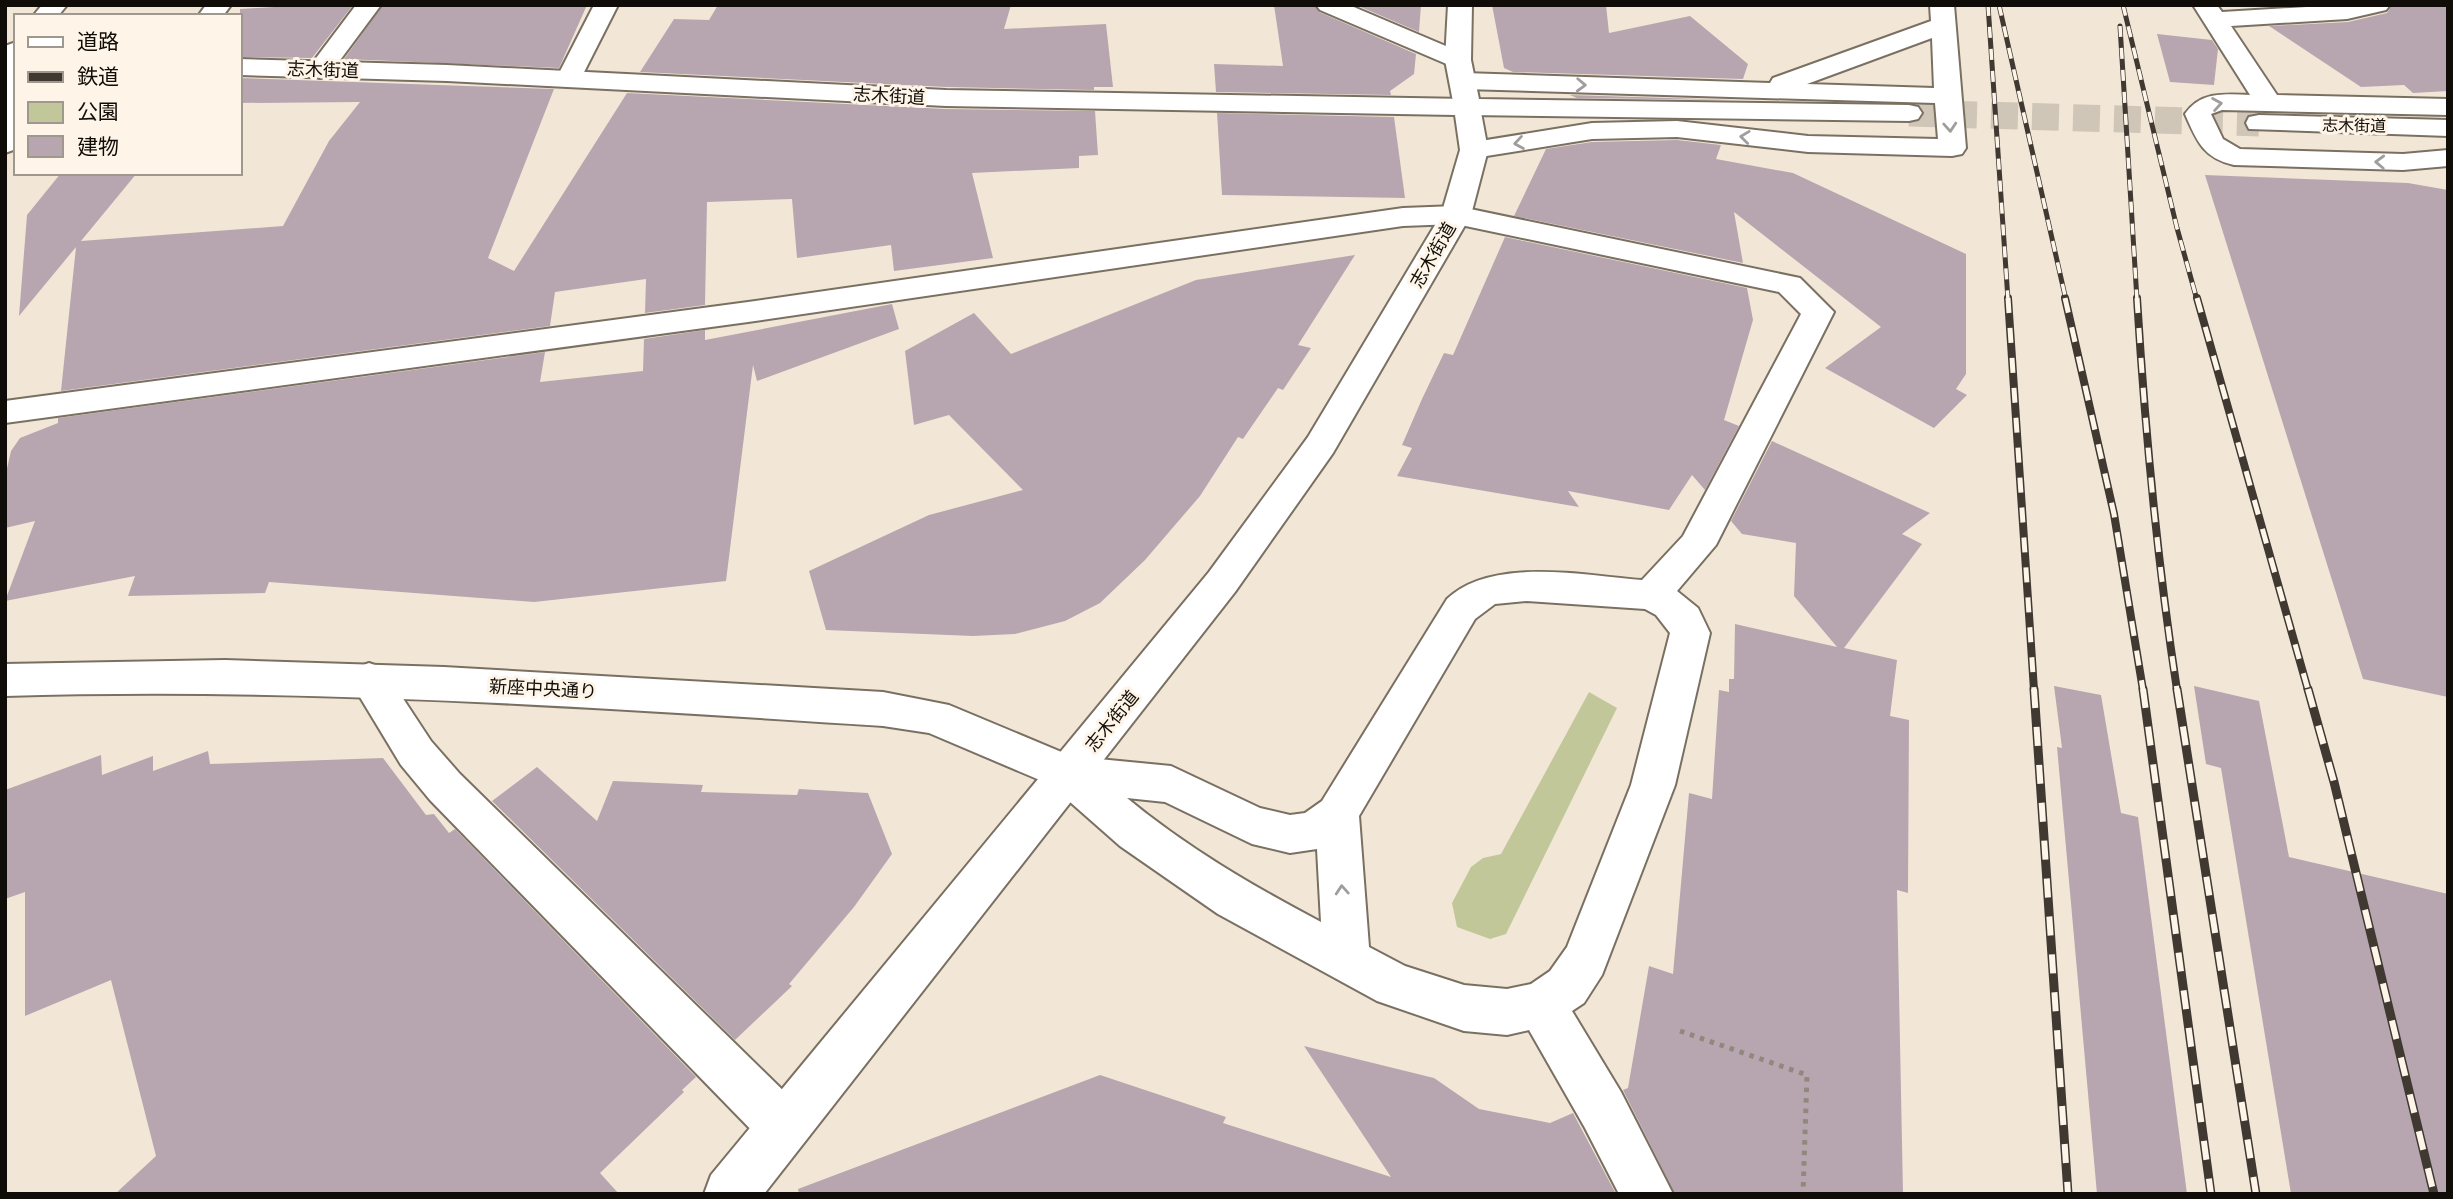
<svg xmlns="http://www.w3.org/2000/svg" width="2453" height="1199" viewBox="0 0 2453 1199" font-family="'PT Sans','Noto Sans JP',sans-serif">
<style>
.green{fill:#c2c799}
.building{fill:#b7a6b0}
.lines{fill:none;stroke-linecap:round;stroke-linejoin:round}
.secondary-tunnel{stroke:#d0c6b8;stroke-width:27;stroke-dasharray:27 14;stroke-linecap:butt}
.street-casing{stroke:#7a7062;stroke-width:4}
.secondary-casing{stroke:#7a7062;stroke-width:4}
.primary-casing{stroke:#7a7062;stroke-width:4}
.path{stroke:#90887d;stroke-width:5;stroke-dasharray:4.5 6;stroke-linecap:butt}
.street{fill:#fff;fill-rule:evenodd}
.secondary{fill:#fff;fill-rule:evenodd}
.primary{fill:#fff;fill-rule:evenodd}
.rail-far2-casing{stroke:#3f3932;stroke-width:5}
.rail-far1-casing{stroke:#3f3932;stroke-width:8}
.rail-casing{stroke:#3f3932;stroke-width:9}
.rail-far2{stroke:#fef5e8;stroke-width:3.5;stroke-dasharray:11;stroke-linecap:butt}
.rail-far1{stroke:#fef5e8;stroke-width:5;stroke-dasharray:15;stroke-linecap:butt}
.rail{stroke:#fef5e8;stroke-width:6;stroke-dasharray:19;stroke-linecap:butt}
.oneway{stroke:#9f9e9c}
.labels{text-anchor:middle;stroke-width:6;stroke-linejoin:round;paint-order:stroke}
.far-street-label{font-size:16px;fill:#100c07;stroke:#fef5e8}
.street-label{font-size:18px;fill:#100c07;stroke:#fef5e8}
</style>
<rect width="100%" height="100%" fill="#f2e7d7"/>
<!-- green -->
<polygon class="green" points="1589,692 1617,708 1506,934 1490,939 1457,927 1452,903 1471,867 1483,858 1501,854"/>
<!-- building -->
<g class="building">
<polygon points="307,5 353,5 312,58 240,57 240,9"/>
<polygon points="383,5 587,5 559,68 344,59"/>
<polygon points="718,5 1011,5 1004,29 1106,24 1113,87 1094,87 1094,90 946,87 640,72 674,19 709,20"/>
<polygon points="1274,5 1314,5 1319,12 1416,54 1414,74 1390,91 1391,95 1216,92 1214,64 1283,66"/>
<polygon points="1356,5 1421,5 1419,32"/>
<polygon points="1492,5 1606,5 1609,33 1690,16 1748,64 1743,79 1513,72 1504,68"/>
<polygon points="2392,5 2448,5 2448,91 2413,93 2404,85 2361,87 2269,26 2348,22 2387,13"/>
<polygon points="2157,34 2212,40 2218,49 2214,85 2170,82"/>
<polygon points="240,78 554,89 488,258 514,271 627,93 946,109 1095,111 1098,155 1079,156 1079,168 972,173 993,258 894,271 891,245 797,258 792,199 707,202 705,305 645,313 646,279 555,292 550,326 61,391 76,247 19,316 27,215 61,173 137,173 81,241 283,226 329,141 360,102 240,103"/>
<polygon points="1570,95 1736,100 1577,98"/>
<polygon points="1217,113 1394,117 1405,198 1222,195"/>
<polygon points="1677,140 1721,145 1716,159 1793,173 1966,254 1966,374 1956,389 1967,395 1934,428 1825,368 1881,327 1734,212 1743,263 1514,216 1546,149 1592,142"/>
<polygon points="2205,175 2408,183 2448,190 2448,697 2363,679"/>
<polygon points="1505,237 1747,288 1753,320 1724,420 1739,426 1705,490 1692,475 1669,510 1568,491 1579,507 1397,476 1412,448 1402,445 1422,399 1444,353 1453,355"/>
<polygon points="1355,255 1298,345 1311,348 1283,390 1278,388 1243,439 1238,437 1200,496 1145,560 1100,603 1065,621 1015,634 973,636 826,630 809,571 929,515 1023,490 949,415 914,425 905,351 974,313 1011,354 1196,280"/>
<polygon points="892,304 899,329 757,381 753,365 726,581 534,602 269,582 265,593 128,596 135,576 5,601 35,521 5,528 5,477 11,451 20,438 58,423 58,418 545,352 540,382 643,371 644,339 705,330 705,340"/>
<polygon points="1772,441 1930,513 1902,534 1922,544 1844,648 1897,660 1890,716 1909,720 1908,893 1897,890 1903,1194 1675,1194 1623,1090 1628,1088 1649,966 1673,974 1689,793 1712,799 1719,690 1729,692 1729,679 1734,679 1735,624 1837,647 1794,596 1796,543 1742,534 1731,521"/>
<polygon points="2054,686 2101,695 2121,813 2138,817 2187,1194 2097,1194 2057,747 2062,748"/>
<polygon points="2194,686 2259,701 2289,857 2448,894 2448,1194 2291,1194 2221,768 2206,764"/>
<polygon points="208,751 210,764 383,758 426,815 434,814 449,833 455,829 696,1077 682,1090 684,1092 600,1173 619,1194 115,1194 156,1156 111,980 25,1016 25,892 5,899 5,790 101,755 102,775 153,756 153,771"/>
<polygon points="537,767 597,821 613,781 703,785 701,792 797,795 799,789 868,793 892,854 854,907 789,984 792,986 735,1040 492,801"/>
<polygon points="1304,1046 1434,1078 1479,1109 1550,1123 1573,1113 1616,1194 799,1194 798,1189 1100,1075 1226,1117 1223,1123 1391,1177"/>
</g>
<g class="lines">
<!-- secondary-tunnel -->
<polyline class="secondary-tunnel" points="1909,113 2259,123"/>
<!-- street casing -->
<g class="street-casing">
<g id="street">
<polygon points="42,5 67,5 58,16 33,16"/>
<polygon points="206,5 231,5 223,16 198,16"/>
<polygon points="356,5 381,5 329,75 320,78 311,75 307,70"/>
<polygon points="594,5 618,5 578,84 569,87 560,84 556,79"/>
<polygon points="1316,5 1349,5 1467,55 1471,60 1467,65 1458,68 1449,65 1320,10"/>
<path d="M1930,5H1954L1966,148L1962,154L1952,156L1808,152L1677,137L1592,139L1474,158L1464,156L1460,150L1464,144L1474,142L1592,123L1677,121L1808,136L1938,139L1935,103L1464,89L1455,86L1451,81L1455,76L1464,73L1770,83L1773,78L1931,21ZM1932,38L1934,88L1807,84Z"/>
<path d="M2193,5H2217L2222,12L2339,5H2390L2386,10L2347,19L2231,26L2277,95L2448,99V115L2222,110L2211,114L2223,139L2240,149L2403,154L2448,150V166L2403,170L2234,165C2203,158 2197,141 2185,114C2201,91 2225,94 2250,95Z"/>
<polygon points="16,42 16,149 5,153 5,46"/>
<path d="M1456,206L1800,278L1834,312L1716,545L1677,591L1698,608L1710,633L1675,785L1602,975L1584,1003L1572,1011L1621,1092L1673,1194H1619L1585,1128L1529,1030L1507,1035L1464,1031L1377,1001L1218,914L1120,846L1053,787L1047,774L1053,761L1068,756L1171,766L1260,808L1290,815L1305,813L1322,801L1447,599C1492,556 1585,576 1642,580L1683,536L1801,314L1779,292L1456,224L1403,226L748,322L5,423V401L748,302L1403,208ZM1527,601L1645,609L1656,615L1670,633L1631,785L1567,947L1550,971L1531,984L1507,989L1464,985L1405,966L1369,947L1359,816L1475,619L1495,604ZM1127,798L1165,802L1252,844L1290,853L1317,849L1321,922C1253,886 1186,847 1127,798Z"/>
<polygon points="369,663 383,668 431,741 460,774 801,1108 809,1126 801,1144 783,1152 765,1144 430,800 401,765 349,679 355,668"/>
</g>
</g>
<!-- secondary casing -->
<g class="secondary-casing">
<g id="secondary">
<polygon points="1448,5 1472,5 1471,60 1479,99 1909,105 1918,107 1922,113 1918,119 1909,121 1467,115 1458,113 1454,107 1445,60"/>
<polygon points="2259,115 2448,120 2448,136 2249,129 2246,123 2249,117"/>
<path d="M225,660L444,667L883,692L949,705L1083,761L1089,774L1083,787L1068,792L929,733L883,726C590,707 299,687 5,696V664Z"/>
</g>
</g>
<!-- primary casing -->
<g class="primary-casing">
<g id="primary">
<rect x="5" y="52" width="11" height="16"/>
<polygon points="240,59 447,65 946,90 1467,99 1476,101 1480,107 1488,150 1471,215 1333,453 1235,592 764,1194 704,1194 711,1175 1209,572 1308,437 1441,215 1460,150 1455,115 946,106 447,81 240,75"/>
</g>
</g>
<!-- path -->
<polyline class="path" points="1680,1031 1807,1075 1803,1194"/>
<!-- street -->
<use href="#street" class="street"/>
<!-- secondary -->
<use href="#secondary" class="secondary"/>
<!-- primary -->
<use href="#primary" class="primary"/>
<!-- rail-far2 casing -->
<g class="rail-far2-casing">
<g id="rail-far2">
<polyline points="1988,5 2008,300"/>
<polyline points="1999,5 2066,300"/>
<polyline points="2123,5 2177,228 2197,300"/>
<polyline points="2120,26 2137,300"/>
</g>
</g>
<!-- rail-far1 casing -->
<g class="rail-far1-casing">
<g id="rail-far1">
<polyline points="2008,298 2034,690"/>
<polyline points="2065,298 2114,514 2143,690"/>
<path d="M2137,298C2145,430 2157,560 2177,690"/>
<polyline points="2197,298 2308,690"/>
</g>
</g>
<!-- rail casing -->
<g class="rail-casing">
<g id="rail">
<polyline points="2034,689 2068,1194"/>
<polyline points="2143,689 2211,1194"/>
<polyline points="2177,689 2256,1194"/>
<polyline points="2308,689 2334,782 2434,1194"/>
</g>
</g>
<!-- rail-far2 -->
<use href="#rail-far2" class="rail-far2"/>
<!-- rail-far1 -->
<use href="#rail-far1" class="rail-far1"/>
<!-- rail -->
<use href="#rail" class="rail"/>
</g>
<!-- one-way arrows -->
<defs><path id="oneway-chevron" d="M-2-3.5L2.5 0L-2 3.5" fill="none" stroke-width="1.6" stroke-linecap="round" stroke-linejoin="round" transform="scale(1.75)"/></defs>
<g class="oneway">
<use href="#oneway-chevron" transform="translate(1581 85) rotate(2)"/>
<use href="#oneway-chevron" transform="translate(2217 104) rotate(-9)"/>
<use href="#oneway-chevron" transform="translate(1950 127) rotate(86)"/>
<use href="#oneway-chevron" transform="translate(1745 137) rotate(-173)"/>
<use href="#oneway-chevron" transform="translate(1519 143) rotate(171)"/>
<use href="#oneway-chevron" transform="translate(2380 162) rotate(-178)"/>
<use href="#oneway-chevron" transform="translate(1342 890) rotate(-94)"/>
</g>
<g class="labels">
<!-- far-street labels -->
<g class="far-street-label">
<text transform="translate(2354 125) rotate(1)" y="6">志木街道</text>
</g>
<!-- street labels -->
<g class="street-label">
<text transform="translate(323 70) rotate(2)" y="6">志木街道</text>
<text transform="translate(889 96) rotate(3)" y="6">志木街道</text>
<text transform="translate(1433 255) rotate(-60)" y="6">志木街道</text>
<text transform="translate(543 689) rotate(3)" y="6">新座中央通り</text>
<text transform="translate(1112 721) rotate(-51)" y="6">志木街道</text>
</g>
</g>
<!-- border -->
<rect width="2453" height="1199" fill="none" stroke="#100c07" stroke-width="14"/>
<!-- legend -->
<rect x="14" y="14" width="228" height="161" fill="#fef5e8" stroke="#9f988e" stroke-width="2"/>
<rect x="28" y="37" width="35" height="10" fill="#ffffff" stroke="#9f988e" stroke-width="2"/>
<text x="77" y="49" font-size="21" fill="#100c07">道路</text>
<rect x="28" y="72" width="35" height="10" fill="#3f3932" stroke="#9f988e" stroke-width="2"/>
<text x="77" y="84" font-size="21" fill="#100c07">鉄道</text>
<rect x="28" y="102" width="35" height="21" fill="#c2c799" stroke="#9f988e" stroke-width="2"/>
<text x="77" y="119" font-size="21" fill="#100c07">公園</text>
<rect x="28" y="136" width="35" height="21" fill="#b7a6b0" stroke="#9f988e" stroke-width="2"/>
<text x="77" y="154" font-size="21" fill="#100c07">建物</text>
</svg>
